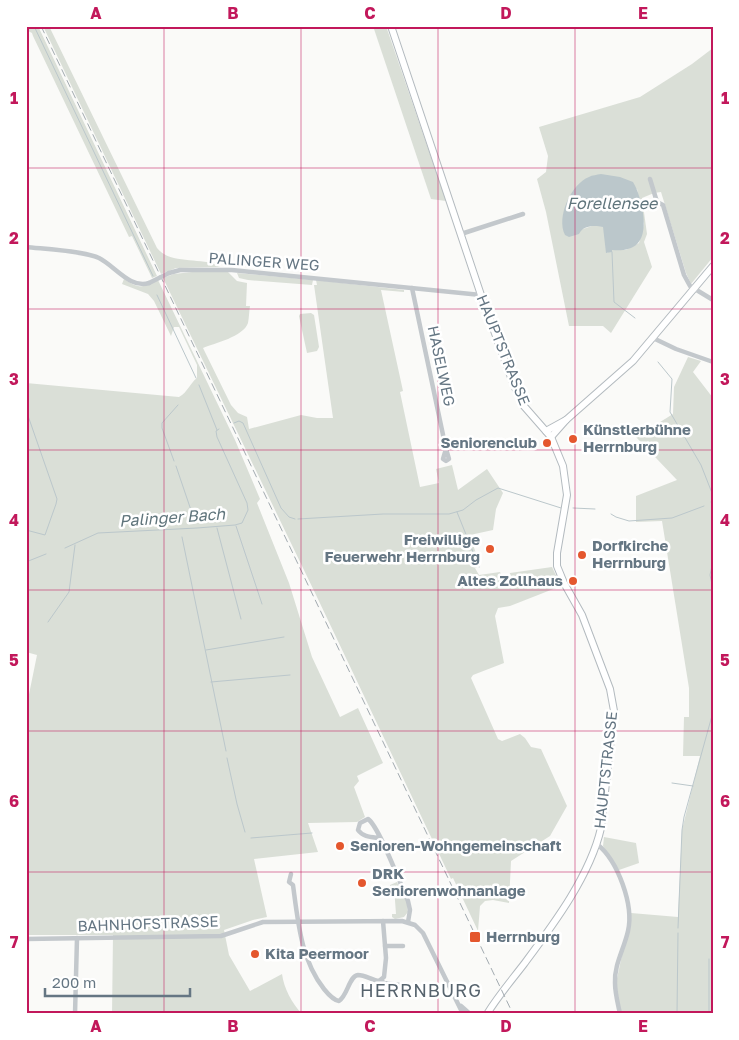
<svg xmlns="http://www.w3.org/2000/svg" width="739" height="1040" viewBox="0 0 739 1040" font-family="'Golos Text',sans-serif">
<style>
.green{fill:#dadfd7;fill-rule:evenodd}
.water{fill:#bbc7cb}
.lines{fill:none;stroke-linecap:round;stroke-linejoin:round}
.stream{stroke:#bbc7cb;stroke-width:1}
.secondary-casing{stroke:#b3babf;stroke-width:8}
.street{stroke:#c3c8cc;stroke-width:4.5}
.secondary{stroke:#fff;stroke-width:6}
.rail{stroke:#a2aab0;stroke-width:1;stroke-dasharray:8 4;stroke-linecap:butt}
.street-bridge{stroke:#c3c8cc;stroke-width:4.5}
.grid{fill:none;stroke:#c2185b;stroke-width:1;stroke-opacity:0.55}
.poi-dot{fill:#e4572e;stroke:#fff;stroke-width:2}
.labels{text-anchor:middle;stroke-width:5;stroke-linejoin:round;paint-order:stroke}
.street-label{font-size:15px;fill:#657683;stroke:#fff}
.poi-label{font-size:15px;font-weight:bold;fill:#657683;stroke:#fff;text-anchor:start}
.water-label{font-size:16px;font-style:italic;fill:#60757c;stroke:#fff}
.quarter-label{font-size:18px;letter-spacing:1px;fill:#57646e;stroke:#fff}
.neatline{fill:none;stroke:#c2185b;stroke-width:2}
.grid-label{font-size:16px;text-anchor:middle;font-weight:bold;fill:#c2185b}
</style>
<rect width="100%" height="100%" fill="#fafaf8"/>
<!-- green -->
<g class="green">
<polygon points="26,26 38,26 157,276 152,278 132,236 129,237 33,36 32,33 26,30"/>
<path d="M43,26H49L157,248C171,266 205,256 220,267L176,268L161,274Z"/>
<polygon points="373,26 386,26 446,201 431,199"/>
<path d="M713,48V257L691,284L686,273L661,192L654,193L642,198L647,234L644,242L652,267L611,333L603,326H569L546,212L537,179L546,172L548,156L539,127L640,97L692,64ZM637,189L644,224L639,243L626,250H612L607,253L604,227L595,225L580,230Z"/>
<path d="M192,272H228L237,281L247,283L246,306H250C249,312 249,318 248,323C243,337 215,343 203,348L231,405L238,413L247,417L249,429L301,415L317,418H333L314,285H317L316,280L404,290V292L381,290L403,391L400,392L420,487L439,483L436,469L452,465L458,490L487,469L503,493L496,509L493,530L470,535L480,566L475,568L479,575L500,572L501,574L499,577L506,582V587L511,586L508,581L510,573L552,567L561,586L510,606L498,608L495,616L504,663L473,675L471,678L498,739L502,741L520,734L525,738L531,747L541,749L567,806L550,836L511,861L509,903L493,900L485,901L480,906L478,931L453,878L451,879L317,597L163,278L174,274Z"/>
<polygon points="237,273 313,280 312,285 248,280 239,278"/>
<path d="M124,279C139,289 143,288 158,280L235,440L260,499L257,503L289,583L312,657L340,717L358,708L383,763L357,776L359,781L354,787L365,817L357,822L308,823L318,852L254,859L267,917L253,920L224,930L229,955L250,991L282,974C284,989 292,1003 302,1014H112L113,935H26V709L37,655L26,652V383L179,397C188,392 190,383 197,378V365L180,329L179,327H174L171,336L154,301L148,294L122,284Z"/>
<polygon points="311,313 314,315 319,347 317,351 307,353 299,316 300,314"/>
<polygon points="688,357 701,361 693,372 713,398 713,1014 621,1014 616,983 631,913 678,917 682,830 700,756 683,756 684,717 689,717 689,688 662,521 636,522 636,496 677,480 636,437 673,414 674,387"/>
<polygon points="604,837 636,843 639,863 619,870 603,846"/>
<polygon points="397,882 407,902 408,912 404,917 395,919 392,917 392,914 396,914 394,887 390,886 390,885"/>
</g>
<!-- water -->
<path class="water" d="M601,174L620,177L633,182C641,195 650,230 638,243C632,250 621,251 612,250V252L606,253L603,227C595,225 583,225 579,234L569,237L565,235C556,217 571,184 589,177C592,175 597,175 601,174Z"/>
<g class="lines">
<!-- stream -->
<g class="stream">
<polyline points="34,26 153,276"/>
<polyline points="612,252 614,302 635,318"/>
<polyline points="157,295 196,378"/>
<polyline points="658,362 672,379 670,412 701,465 712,493"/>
<polyline points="199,385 217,430"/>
<polyline points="26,410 57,499 56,504 45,535 26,530"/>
<polyline points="234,423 239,421 243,423 281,508 289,517 295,519"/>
<polyline points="174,461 162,428 162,423 178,405"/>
<polyline points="176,466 194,519"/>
<polyline points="711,502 713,502"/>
<polyline points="573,508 595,509"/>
<polyline points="457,512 479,567"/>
<polyline points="611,514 616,517 629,521 672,518 704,506"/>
<polyline points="298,519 383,514 449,514 463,510 476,500 498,488 561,508"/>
<polyline points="236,526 262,604"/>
<polyline points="217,528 241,619"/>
<polyline points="182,537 226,751"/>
<polyline points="65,548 98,533 197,528 235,525 242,523 248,510 247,503 217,437 216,431 219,429"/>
<polyline points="713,561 710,575 713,589"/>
<polyline points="26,562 46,554"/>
<polyline points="48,622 69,592 75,545"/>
<polyline points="206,650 284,637"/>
<polyline points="211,682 290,675"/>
<polyline points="227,758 237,804 245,832"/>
<polyline points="672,783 693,786"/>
<polyline points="251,838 312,833"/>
<polyline points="678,928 682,830 684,817 713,712"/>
<polyline points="677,1014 678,933"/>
<polyline points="709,1014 709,959"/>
</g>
<!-- secondary casing -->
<g class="secondary-casing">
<g id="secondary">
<path d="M391,26L481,295L513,383L523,405L551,437L563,466L567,495L557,553V566L564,583L582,615L610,689L614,711L601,828C590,876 553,925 524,964C511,981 498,996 487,1014"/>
<polyline points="546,431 566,420"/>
<polyline points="551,437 566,420 633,361 713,266"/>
</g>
</g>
<!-- street -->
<g class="street">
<polyline points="650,179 657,202 663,205 684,275 690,286 713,300"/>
<polyline points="461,234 523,214"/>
<path d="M26,247C44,249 85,251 99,258C115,266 130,289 149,283"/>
<polyline points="169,273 180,270 232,270 481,295"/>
<polyline points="412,288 446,449 443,459 446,461 449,459 446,449"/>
<polyline points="653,338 676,349 713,362"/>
<path d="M379,838C371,837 363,837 358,830L360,823L368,819C379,826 401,886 408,901L410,910L408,922"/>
<path d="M597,844C618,861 634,905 628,931C624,949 614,965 615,983C615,993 618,1004 620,1014"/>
<path d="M291,874L289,882L293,885C298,922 301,960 324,989C328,994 333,1000 339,1001C348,995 349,976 358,975C365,975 372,980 379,981L384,977L386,958L383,921"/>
<polyline points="26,939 221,936 263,922 402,921 415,925 423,933 463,1014"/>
<polyline points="385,946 403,946"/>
<polyline points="26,958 27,939"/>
<polyline points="381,980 384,983 400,985"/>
<polyline points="461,1006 470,1014"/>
<polyline points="75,1014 77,938"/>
</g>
<!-- secondary -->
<use href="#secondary" class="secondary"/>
<!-- rail -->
<polyline class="rail" points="41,26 513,1014"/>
<!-- street-bridge -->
<polyline class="street-bridge" points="149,283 169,273"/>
</g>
<!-- grid -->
<path class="grid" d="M164,26V1014M301,26V1014M438,26V1014M575,26V1014M26,168H713M26,309H713M26,450H713M26,590H713M26,731H713M26,872H713"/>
<!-- markers -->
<g class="poi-dot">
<circle cx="573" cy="439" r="5"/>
<circle cx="547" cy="443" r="5"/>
<circle cx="490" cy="549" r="5"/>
<circle cx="582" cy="555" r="5"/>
<circle cx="573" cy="581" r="5"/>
<circle cx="340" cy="846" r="5"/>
<circle cx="362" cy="883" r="5"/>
<rect x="469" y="931" width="12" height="12" rx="2.5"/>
<circle cx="255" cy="954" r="5"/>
</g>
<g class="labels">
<!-- street labels -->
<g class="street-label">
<text transform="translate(264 262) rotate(4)" y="5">PALINGER WEG</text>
<text transform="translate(503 350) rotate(68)" y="5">HAUPTSTRASSE</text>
<text transform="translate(441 366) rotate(78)" y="5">HASELWEG</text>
<text transform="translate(606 770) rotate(-84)" y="5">HAUPTSTRASSE</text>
<text transform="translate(148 924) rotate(-2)" y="5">BAHNHOFSTRASSE</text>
</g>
<!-- poi labels -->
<g class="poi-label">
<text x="583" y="435">Künstlerbühne<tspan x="583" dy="17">Herrnburg</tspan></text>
<text x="537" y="448" text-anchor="end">Seniorenclub</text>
<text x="480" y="545" text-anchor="end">Freiwillige<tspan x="480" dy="17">Feuerwehr Herrnburg</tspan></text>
<text x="592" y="551">Dorfkirche<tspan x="592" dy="17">Herrnburg</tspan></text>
<text x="563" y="586" text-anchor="end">Altes Zollhaus</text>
<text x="350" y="851">Senioren-Wohngemeinschaft</text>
<text x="372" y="879">DRK<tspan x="372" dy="17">Seniorenwohnanlage</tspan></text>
<text x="486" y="942">Herrnburg</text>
<text x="265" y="959">Kita Peermoor</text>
</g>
<!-- water labels -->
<g class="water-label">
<text x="612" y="209">Forellensee</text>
<text transform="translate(172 517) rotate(-4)" y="6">Palinger Bach</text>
</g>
<!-- quarter labels -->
<g class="quarter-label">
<text x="421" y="997">HERRNBURG</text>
</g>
</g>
<!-- border -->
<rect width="739" height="1040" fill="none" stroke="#ffffff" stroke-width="55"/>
<!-- scale -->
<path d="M45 988v8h145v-8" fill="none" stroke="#657683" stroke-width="2.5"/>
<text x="52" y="988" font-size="15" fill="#657683" stroke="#ffffff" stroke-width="4" paint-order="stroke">200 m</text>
<rect x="28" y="28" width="684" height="984" class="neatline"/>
<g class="grid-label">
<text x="96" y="19">A</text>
<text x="233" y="19">B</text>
<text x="370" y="19">C</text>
<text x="506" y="19">D</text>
<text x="643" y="19">E</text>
<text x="14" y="104">1</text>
<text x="725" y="104">1</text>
<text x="14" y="244">2</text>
<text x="725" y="244">2</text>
<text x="14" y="385">3</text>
<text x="725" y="385">3</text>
<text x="14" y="526">4</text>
<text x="725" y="526">4</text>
<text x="14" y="666">5</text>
<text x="725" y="666">5</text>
<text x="14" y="807">6</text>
<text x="725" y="807">6</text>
<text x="14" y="948">7</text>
<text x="725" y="948">7</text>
<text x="96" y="1032">A</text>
<text x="233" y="1032">B</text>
<text x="370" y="1032">C</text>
<text x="506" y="1032">D</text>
<text x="643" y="1032">E</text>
</g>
</svg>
